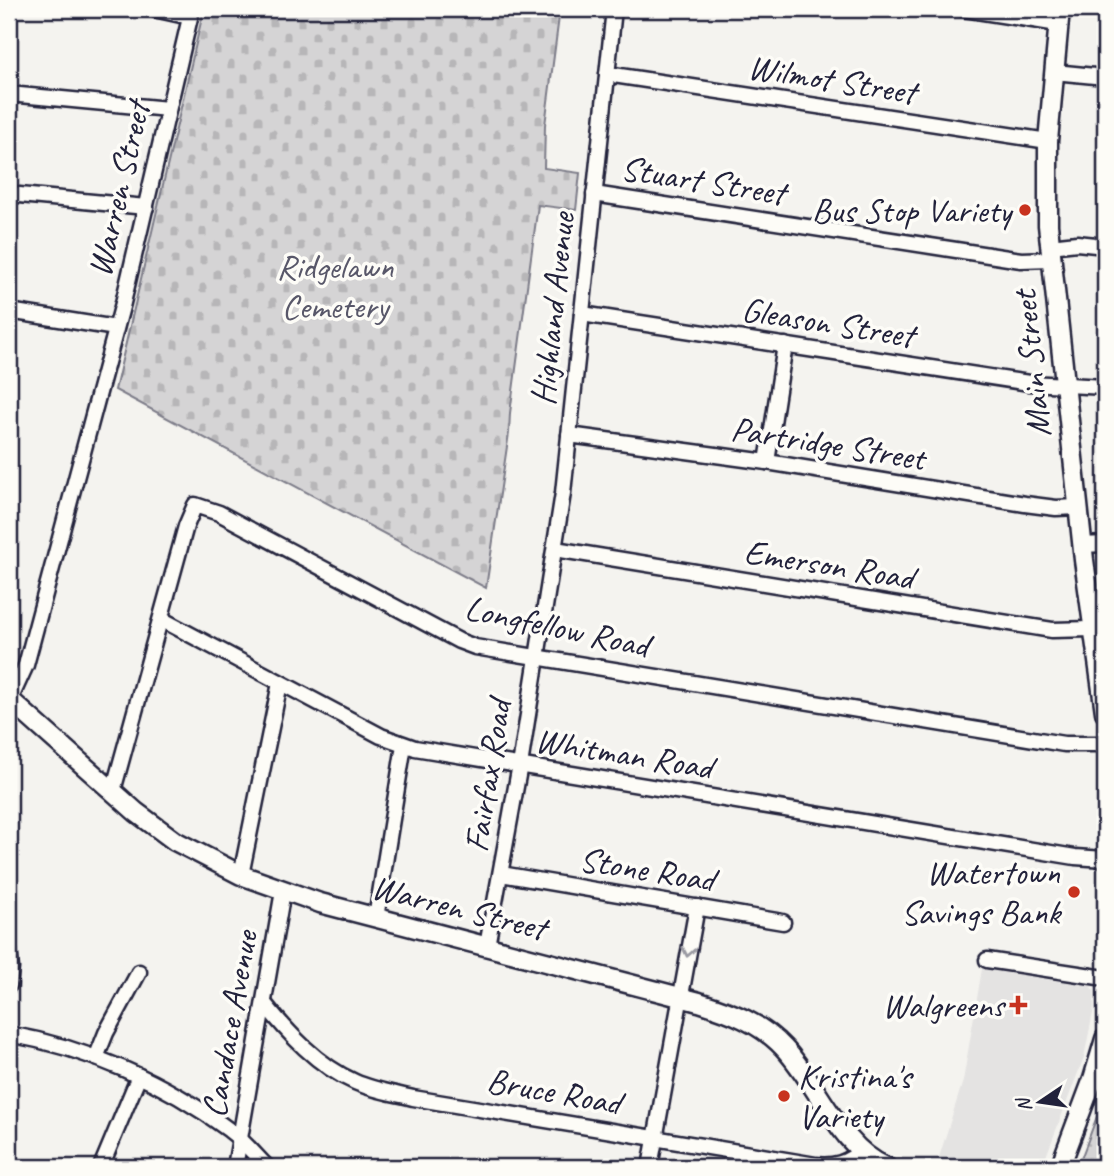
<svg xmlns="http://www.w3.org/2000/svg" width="1114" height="1176" viewBox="0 0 1114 1176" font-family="Caveat,sans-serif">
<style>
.built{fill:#e4e3e2}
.cemetery{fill:url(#cemetery-stones);stroke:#7c7b88;stroke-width:2}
.park{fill:url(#park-dots);stroke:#7c7b88;stroke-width:2}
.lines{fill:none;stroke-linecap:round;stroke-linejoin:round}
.minor-casing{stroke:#22223b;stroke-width:19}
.major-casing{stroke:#22223b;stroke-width:23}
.minor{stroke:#fdfcf7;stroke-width:14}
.major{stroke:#fdfcf7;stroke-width:18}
.oneway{stroke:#9a9aa2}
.poi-dot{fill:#c8321e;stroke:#fdfcf7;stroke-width:2.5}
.labels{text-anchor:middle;stroke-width:7;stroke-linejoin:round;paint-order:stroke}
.street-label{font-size:35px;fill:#22223b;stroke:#fdfcf7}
.poi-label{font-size:35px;fill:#22223b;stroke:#fdfcf7;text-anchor:end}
.park-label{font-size:35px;fill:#585769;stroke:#fdfcf7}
</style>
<defs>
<pattern id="cemetery-stones" width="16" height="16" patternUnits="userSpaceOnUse" patternTransform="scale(1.75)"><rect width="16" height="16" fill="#d5d4d5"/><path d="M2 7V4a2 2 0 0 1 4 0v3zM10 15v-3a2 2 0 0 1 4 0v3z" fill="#b7b6b8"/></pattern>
<pattern id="park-dots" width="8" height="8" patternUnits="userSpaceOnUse" patternTransform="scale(1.75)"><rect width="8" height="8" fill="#d5d4d5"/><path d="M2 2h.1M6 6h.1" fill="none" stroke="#b7b6b8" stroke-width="1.8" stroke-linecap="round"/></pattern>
</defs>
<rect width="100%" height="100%" fill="#f4f3ef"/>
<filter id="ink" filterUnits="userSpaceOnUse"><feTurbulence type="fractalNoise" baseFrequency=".0143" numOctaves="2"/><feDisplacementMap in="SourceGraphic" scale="14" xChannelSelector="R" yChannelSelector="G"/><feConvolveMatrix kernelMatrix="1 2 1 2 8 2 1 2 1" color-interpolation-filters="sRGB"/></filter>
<g filter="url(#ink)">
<!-- built -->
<polygon class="built" points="982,969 1090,986 1094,991 1094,1008 1084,1057 1042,1167 936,1167 963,1081"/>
<!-- cemetery -->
<polygon class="cemetery" points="204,9 560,9 545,125 544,168 580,173 576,210 538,205 510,413 509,433 486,588 115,390"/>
<!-- park -->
<polygon class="park" points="1105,1095 1105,1167 1078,1167"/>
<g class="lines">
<!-- minor casing -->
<g class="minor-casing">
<g id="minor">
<polyline points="154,9 190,17"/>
<polyline points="964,9 1058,24"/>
<polyline points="1054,72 1105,77"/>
<polyline points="607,74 1048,141"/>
<polyline points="9,94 168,109"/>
<polyline points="9,194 146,207"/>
<polyline points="594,194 1021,260 1051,259"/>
<polyline points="1050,246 1077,243 1105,246"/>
<polyline points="9,311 116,328"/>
<polyline points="582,314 1029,383 1105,387"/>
<polyline points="569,435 767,462 1025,504 1056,508 1078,507"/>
<polyline points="767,462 785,345"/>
<polyline points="1082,545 1105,544"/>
<polyline points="555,549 1052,630 1093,629"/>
<polyline points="161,619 381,736 415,748 1075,857 1105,859"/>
<polyline points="10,700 26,665 123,303 192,9"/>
<polyline points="113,791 186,526 195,505 219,513 459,641 475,647 1064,744 1105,744"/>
<polyline points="501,874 783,922"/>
<polyline points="241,875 280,683"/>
<polyline points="376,918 404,745"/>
<polyline points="487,946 521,759 563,493 614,9"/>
<polyline points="9,950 11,968 9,985"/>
<polyline points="987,960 1105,978"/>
<path d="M264,1003C288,1033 318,1066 355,1082C373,1090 393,1093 413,1098L816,1165C834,1167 847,1163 861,1151"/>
<path d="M9,1034C87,1048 165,1082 229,1130C243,1140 255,1155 267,1167"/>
<polyline points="96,1058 106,1033 139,972"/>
<polyline points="101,1167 139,1076"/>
<polyline points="235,1167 283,891"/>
<polyline points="650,1167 697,907"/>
</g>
</g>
<!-- major casing -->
<g class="major-casing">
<g id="major">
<polyline points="1060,9 1048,141 1048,225 1084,560 1105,712"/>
<path d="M9,699L136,812L175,841L241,875L320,903L699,1002C731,1012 761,1023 784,1048C818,1084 840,1148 886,1167"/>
<polyline points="1060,1167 1093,1079 1105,1039"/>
</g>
</g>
<!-- minor -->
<use href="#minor" class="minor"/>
<!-- major -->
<use href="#major" class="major"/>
</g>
<!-- one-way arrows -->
<defs><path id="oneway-chevron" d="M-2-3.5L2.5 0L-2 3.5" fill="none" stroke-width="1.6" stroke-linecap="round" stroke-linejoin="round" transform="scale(1.75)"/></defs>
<use class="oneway" href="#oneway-chevron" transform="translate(688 952) rotate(101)"/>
</g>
<!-- markers -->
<g class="poi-dot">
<circle cx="1025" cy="210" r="7"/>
<circle cx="1074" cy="892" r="7"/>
<path d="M1014.5 994.5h7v7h7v7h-7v7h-7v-7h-7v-7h7z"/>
<circle cx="784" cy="1096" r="7"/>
</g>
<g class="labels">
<!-- street labels -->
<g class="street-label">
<text transform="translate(832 79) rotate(9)" y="12">Wilmot Street</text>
<text transform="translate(703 180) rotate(9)" y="12">Stuart Street</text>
<text transform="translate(118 189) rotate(-77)" y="12">Warren Street</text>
<text transform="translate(552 309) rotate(-84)" y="12">Highland Avenue</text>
<text transform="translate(828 322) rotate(9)" y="12">Gleason Street</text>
<text transform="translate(1031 364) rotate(-96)" y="12">Main Street</text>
<text transform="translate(828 443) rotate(9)" y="12">Partridge Street</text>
<text transform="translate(829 564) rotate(9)" y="12">Emerson Road</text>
<text transform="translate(557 626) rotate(12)" y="12">Longfellow Road</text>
<text transform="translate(624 753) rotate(9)" y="12">Whitman Road</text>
<text transform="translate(487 776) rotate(-81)" y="12">Fairfax Road</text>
<text transform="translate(647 869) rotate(9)" y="12">Stone Road</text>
<text transform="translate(459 907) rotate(14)" y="12">Warren Street</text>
<text transform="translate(229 1024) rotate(-80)" y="12">Candace Avenue</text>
<text transform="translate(554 1091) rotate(10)" y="12">Bruce Road</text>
</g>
<!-- poi labels -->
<g class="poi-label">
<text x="1011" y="222">Bus Stop Variety</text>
<text x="1060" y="884">Watertown<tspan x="1060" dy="40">Savings Bank</tspan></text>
<text x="1004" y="1017">Walgreens</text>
<text x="798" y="1088" text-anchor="start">Kristina's<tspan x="798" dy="40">Variety</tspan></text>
</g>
<!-- park labels -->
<g class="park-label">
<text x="335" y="278">Ridgelawn<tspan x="335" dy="40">Cemetery</tspan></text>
</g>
</g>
<!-- margin -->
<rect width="1114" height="1176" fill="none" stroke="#fdfcf7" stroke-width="35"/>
<rect x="18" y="18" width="1079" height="1141" fill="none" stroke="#22223b" stroke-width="2.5" filter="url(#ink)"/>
<!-- north arrow -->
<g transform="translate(1040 1102) rotate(257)" stroke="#fdfcf7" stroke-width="5" paint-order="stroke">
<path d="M0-5L12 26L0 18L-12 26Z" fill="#22223b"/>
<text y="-10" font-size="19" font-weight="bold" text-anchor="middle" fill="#22223b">N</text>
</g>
</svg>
